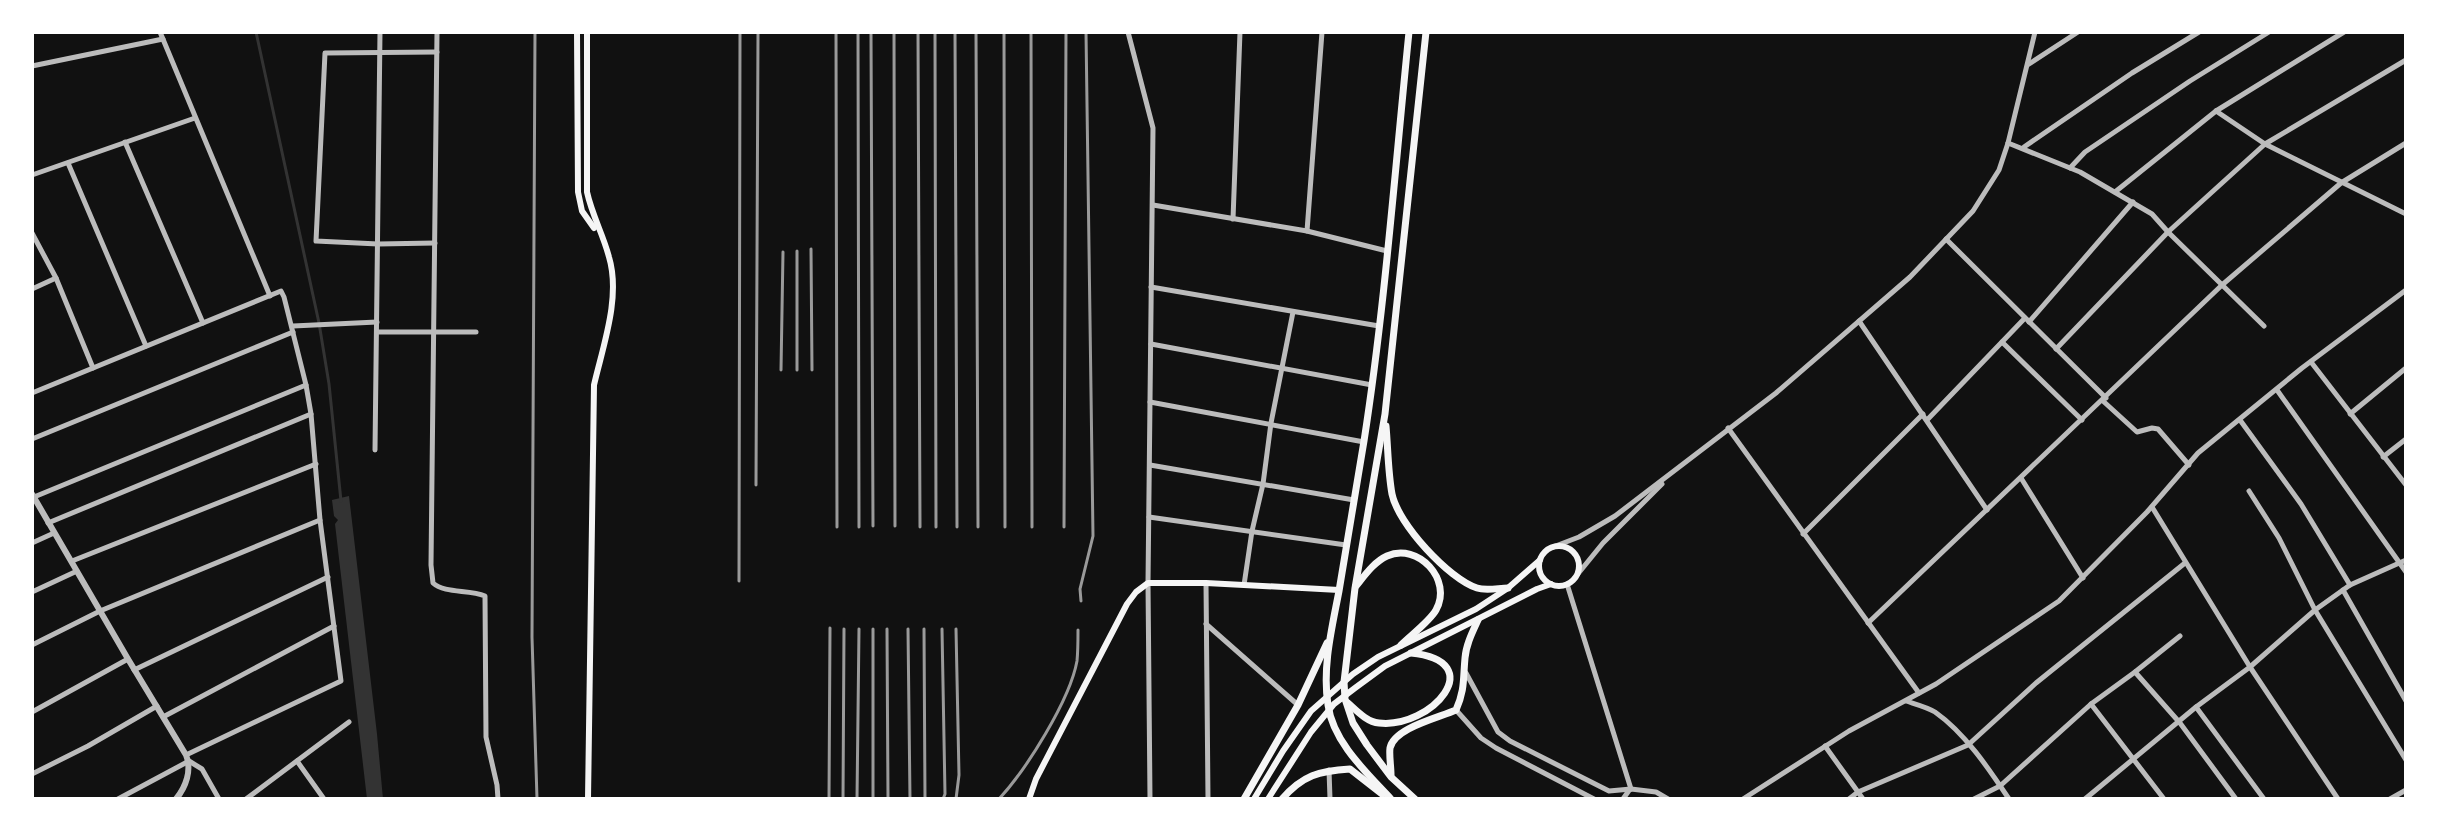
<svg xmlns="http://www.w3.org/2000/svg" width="2438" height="831" viewBox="0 0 2438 831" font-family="'PT Sans Narrow',sans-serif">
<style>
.water{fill:#333}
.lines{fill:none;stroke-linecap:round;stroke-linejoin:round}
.stream{stroke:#333;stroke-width:3}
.minor{stroke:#bcbcbc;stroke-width:5}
.tertiary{stroke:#bcbcbc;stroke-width:6}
.secondary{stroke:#f5f5f5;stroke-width:6}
.primary{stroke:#f5f5f5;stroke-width:7}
.rail{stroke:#9a9a9a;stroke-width:3}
</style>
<rect width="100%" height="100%" fill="#111"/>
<!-- water -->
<polygon class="water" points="349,496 377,734 383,799 367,799 335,524 338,520 334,516 332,500"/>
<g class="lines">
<!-- stream -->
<polyline class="stream" points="256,32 319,323 329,384 341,501"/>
<!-- minor -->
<g class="minor">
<polyline points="160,32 270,296"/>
<path d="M437,32L431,565L433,583C445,594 469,589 485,596L486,737L497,785L498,799"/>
<polyline points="1128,32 1153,128 1148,583 1150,799"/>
<polyline points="2029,64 2078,32"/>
<polyline points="32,66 163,39"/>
<polyline points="2216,111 2265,144 2406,214"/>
<polyline points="125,142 203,323"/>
<polyline points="2008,143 2080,172 2152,214 2168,232 2264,326"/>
<polyline points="2024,147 2132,73 2199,32"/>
<polyline points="68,163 146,346"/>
<polyline points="2070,168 2085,152 2190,81 2269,32"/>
<polyline points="32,175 195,118"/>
<polyline points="2115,192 2216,111 2344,32"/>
<polyline points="1153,205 1307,231 1387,251"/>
<polyline points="1233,219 1240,32"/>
<polyline points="1307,231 1322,32"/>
<polyline points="32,233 56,278 93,368"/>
<polyline points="1946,239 2106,398"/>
<polyline points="435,243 378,244 316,241 325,53 437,52"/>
<polyline points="1151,287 1379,326"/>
<polyline points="32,289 56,278"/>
<polyline points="1859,321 1987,510"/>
<polyline points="2029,322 2133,202"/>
<polyline points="293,326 377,322"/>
<polyline points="377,332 476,332"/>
<polyline points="2002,342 2082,420"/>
<polyline points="1151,344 1372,385"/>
<polyline points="2056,349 2168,232 2265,144 2406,60"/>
<polyline points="2311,362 2406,485"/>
<polyline points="2277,390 2406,572"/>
<polyline points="32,393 281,291 284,297 306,385 311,414 320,520 341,681 186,755"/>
<polyline points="2103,401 2137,432 2152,428 2158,429 2189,465"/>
<polyline points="1150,402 1364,442"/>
<polyline points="2350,414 2406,368"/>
<polyline points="1927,420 2025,318"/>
<polyline points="2240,420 2301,504 2350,585"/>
<polyline points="1728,428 1919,693"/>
<polyline points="32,439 293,332"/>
<polyline points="375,450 380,32"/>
<polyline points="2383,457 2406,439"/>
<polyline points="1150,465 1354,500"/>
<polyline points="2021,478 2083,578"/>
<polyline points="2249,491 2279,538 2315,610 2406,760"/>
<polyline points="34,497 306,385"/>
<polyline points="2152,507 2250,667 2338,799"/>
<polyline points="1149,517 1346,545"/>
<polyline points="48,523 311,414"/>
<polyline points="1803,534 1923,414"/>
<polyline points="32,543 54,533"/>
<polyline points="1553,547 1579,537 1615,516 1776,393 1910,277 1973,211 1999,170 2008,143 2035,32"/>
<polyline points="72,561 316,464"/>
<polyline points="1577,575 1603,543 1662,484"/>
<polyline points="1206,583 1208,799"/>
<polyline points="1567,584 1631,789"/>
<polyline points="1244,585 1252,531 1263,484 1271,423 1293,312"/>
<polyline points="2343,590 2406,701"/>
<polyline points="32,592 77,571"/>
<polyline points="1868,623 2222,285 2341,183 2406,143"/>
<polyline points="1206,624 1298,705"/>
<polyline points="32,645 100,611 320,520"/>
<polyline points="134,670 328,577"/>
<polyline points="2135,672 2180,723 2236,799"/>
<polyline points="1466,673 1498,732 1510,741 1609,791 1631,789 1656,792 1668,799"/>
<path d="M1906,701C1915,704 1927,707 1935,712C1965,733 1989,769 2009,799"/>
<polyline points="2091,704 2164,799"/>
<polyline points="2196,707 2264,799"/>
<polyline points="1456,710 1481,738 1496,748 1594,799"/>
<polyline points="32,712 128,659"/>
<polyline points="163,717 334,626"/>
<polyline points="1825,746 1863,799"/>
<polyline points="297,761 324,799"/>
<polyline points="1329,770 1330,799"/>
<polyline points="32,774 88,746 157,706"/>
<polyline points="118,799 189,761 202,769 219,799"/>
<polyline points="246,799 349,722"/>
<polyline points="1623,799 1630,789"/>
<polyline points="1743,799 1849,731 1936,684 2059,601 2147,512 2198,453 2302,368 2406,290"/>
<polyline points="1849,799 1858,792 1968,745 2036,683 2185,563"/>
<polyline points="1974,799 2000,786 2091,704 2135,672 2180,636"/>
<polyline points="2085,799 2196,707 2250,667 2315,610 2350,585 2406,560"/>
<polyline points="2390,799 2406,790"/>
</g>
<!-- tertiary -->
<path class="tertiary" d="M32,494L128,659L186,755C192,770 186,787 176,799"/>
<!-- secondary -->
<g class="secondary">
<polyline points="577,32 578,192 582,211 594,228"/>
<path d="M587,32V192C592,215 603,234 609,257C621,297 603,346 594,385L588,799"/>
<circle cx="1559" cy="566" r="20"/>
<polyline points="1029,799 1036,779 1127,604 1136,592 1148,583 1206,583 1339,590"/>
<polyline points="1254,799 1283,751 1311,711 1353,674 1378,657 1476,609 1508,588 1540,560"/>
<polyline points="1268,799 1311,732 1334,704 1355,688 1385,666 1537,589 1551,584"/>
</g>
<!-- primary -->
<g class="primary">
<path d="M1386,426C1388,448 1388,472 1392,494C1398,524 1449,579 1477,588C1486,591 1499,588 1508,588"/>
<path d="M1356,586C1365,575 1374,562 1387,556C1418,542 1453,580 1436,610C1430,621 1410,636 1401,645"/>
<path d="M1348,703C1357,711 1367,722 1379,723C1431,729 1491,661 1411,653"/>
<path d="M1391,775C1391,766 1389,756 1390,748C1394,728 1438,718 1456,710C1465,690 1463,679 1465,658C1466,645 1472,633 1478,620"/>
<polyline points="1244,799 1298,705 1327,643"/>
<path d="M1282,799C1303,775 1319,771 1350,769L1382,794"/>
<path d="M1391,799C1367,773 1333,742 1328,705C1322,667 1332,628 1339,591C1347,541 1356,491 1364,441C1385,306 1395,169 1409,32"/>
<polyline points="1415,799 1391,777 1367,745 1353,723 1345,699 1344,682 1355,588 1385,414 1426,32"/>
</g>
<!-- rail -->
<g class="rail">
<polyline points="535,32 532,637 537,799"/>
<polyline points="836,32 837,527"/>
<polyline points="858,32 859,527"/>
<polyline points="894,32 895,526"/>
<polyline points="918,32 920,527"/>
<polyline points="935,32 936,527"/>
<polyline points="955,32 957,527"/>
<polyline points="976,32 978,527"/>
<polyline points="1004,32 1005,527"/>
<polyline points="1031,32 1032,527"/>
<polyline points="871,33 873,526"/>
<polyline points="811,249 812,370"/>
<polyline points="781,370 783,252"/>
<polyline points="797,370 797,251"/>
<polyline points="756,485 758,33"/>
<polyline points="1064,527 1066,32"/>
<polyline points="739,581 740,32"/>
<polyline points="1081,601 1080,589 1093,536 1086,32"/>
<polyline points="887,629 888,799"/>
<polyline points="908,629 910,799"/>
<polyline points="924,629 925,799"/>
<polyline points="942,629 945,794 943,799"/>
<polyline points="829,799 830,628"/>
<polyline points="843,799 844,629"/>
<polyline points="857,799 859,629"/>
<polyline points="873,799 873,629"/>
<polyline points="956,799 959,775 956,629"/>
<path d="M999,799C1026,770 1070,700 1077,661C1078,651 1078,640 1078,630"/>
</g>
</g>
<!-- border -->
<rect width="2438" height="831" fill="none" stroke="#ffffff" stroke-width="68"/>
</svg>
